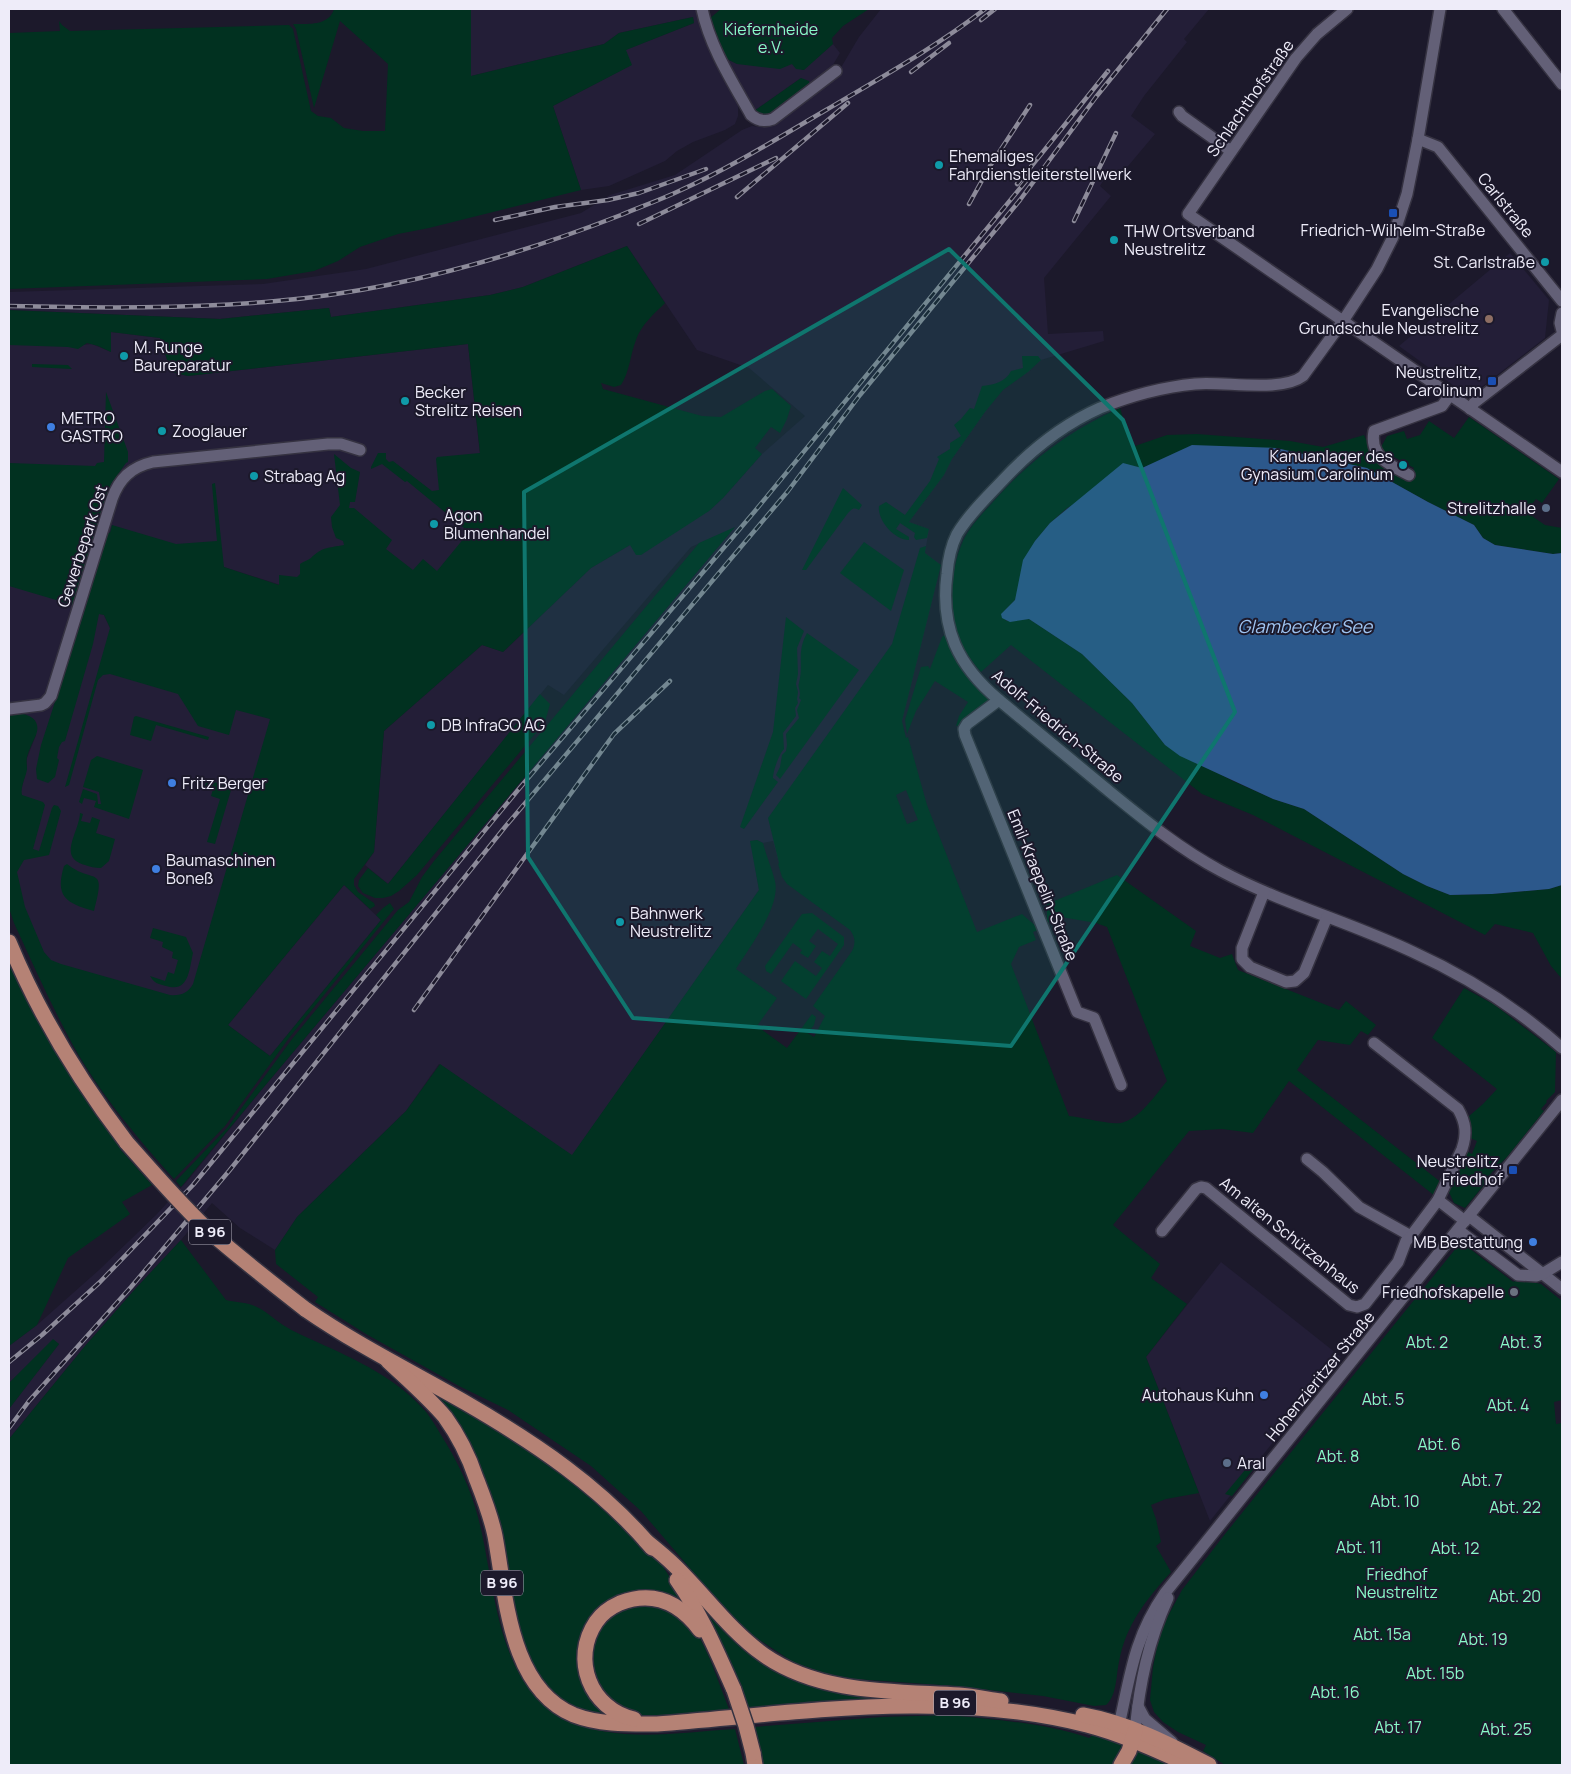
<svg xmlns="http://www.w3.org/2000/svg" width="1571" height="1774" viewBox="0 0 1571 1774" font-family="Manrope,sans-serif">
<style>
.built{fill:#231e37}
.green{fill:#013120;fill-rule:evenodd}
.water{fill:#2c588b}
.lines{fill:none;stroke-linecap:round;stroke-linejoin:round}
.minor-casing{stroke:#353241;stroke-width:14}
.major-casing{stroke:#353241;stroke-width:18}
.minor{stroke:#636077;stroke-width:11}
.major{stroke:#b58275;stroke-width:15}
.rail-casing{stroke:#8d8b9a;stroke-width:4.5}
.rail{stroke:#1c192b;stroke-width:2.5;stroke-dasharray:8;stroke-linecap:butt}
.major-bridge-casing{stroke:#353241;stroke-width:18;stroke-linecap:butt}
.major-bridge{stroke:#b58275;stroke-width:15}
.marked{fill:#0f766e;fill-opacity:0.2;stroke:#0f766e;stroke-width:4;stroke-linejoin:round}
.culture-dot{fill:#0f9aa8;stroke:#1c192b;stroke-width:2}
.transit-dot{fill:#1a4fb4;stroke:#1c192b;stroke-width:2}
.education-dot{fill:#8d6e63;stroke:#1c192b;stroke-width:2}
.shop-dot{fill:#3f7fe0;stroke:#1c192b;stroke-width:2}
.service-dot{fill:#5c6f8a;stroke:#1c192b;stroke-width:2}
.worship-dot{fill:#6b7280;stroke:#1c192b;stroke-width:2}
.labels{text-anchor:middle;stroke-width:4;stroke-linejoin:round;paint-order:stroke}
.shield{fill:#1c192b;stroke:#afadbb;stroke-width:1}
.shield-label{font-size:15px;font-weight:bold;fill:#eeecf9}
.park-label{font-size:16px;fill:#88f9c8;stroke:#1c192b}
.street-label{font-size:16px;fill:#eeecf9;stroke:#1c192b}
.poi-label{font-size:16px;fill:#eeecf9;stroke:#1c192b;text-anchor:start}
.water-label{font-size:18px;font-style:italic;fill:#9fc4f1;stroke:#1c192b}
</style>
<rect width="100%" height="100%" fill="#1c192b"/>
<!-- built -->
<g class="built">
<polygon points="471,9 697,9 704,37 738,104 738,116 735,124 725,130 693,142 677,151 665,161 609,186 581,190 553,106 631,65 625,50 694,23 693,17 619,33 604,44 471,76"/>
<polygon points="881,9 1209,9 1184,39 1187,42 1144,96 1131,116 1155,134 1118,178 1116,179 1109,174 1106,176 1100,186 1111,196 1044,278 1048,334 1103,331 1104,341 1041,360 1028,372 1003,389 985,412 952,459 944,475 909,522 929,529 925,553 941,565 902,721 904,736 779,863 773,841 763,843 757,840 751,841 759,890 572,1156 439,1064 406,1111 297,1217 275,1250 240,1228 212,1203 181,1240 136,1288 85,1346 9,1439 9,1409 59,1344 53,1340 9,1383 9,1346 37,1325 99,1270 157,1214 188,1180 258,1094 734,528 691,547 564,695 548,685 388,884 365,865 374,852 384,731 482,645 503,652 591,568 630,545 709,511 723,498 762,454 805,416 749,368 697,350 627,246 523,287 490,295 331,317 329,308 220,319 9,310 9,292 263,284 366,269 581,213 610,195 675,175 742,130 752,126 761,127 769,126 784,117 836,76 859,37"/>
<polygon points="833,44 840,53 828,73 810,87 801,78 754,111 725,58 737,64 792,64 803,70"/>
<polygon points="1510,253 1549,300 1545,338 1471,395 1468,396 1399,346"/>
<polygon points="9,329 82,345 92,344 111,352 111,332 160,338 171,372 188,376 468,344 487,519 403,624 111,531 110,533 107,532 85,609 104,615 110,628 291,723 201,1015 45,959 24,907 15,873 21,791 27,767 27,758 36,735 9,713"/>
<polygon points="344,885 381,920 270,1056 228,1025"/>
<polygon points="1221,1262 1341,1357 1210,1521 1146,1357"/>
</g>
<!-- green -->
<g class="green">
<path d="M334,9H471V76L604,44L619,33L693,17L694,23L626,50L632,65L553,106L581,190L429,228L398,234L360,247L338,261L314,271L267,279L9,289V33L60,31L59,21L62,25L70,31L289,25L293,29L311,111L318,116L331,118L344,128L363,131H385L388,64L340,21L314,108L296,29L293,24C308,24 329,26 334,9Z"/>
<polygon points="721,9 869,9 843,26 832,38 833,44 804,70 796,69 792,64 780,69 737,64 725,58 709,19"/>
<polygon points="801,78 809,81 810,87 779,112 764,115 754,111"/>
<path d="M627,246L665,303C654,314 641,325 636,340C630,355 630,371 621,385L614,387L601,383L603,389L702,416L721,417L765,391L772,389L791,406L787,419L780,433L771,427L755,448L762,454L723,498L709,511L641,555H636L630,545L591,568L503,652L482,645L384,731L374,852L354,879V885L358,892L374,903L375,906L370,909L344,885L228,1025L270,1056L381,920L376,915L383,908L390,903L394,909L289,1038L225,1126L174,1179C134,1134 95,1088 67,1034C48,998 31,960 14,923L9,908V713C22,712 43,716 36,735C33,742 29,749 27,757C26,761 27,765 27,769C26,777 20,787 22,795L43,802L45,805L33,849L39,851L52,808L54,805L58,806L61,811L49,855L24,860L17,872L25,907L44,952L51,960L61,964L170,995C181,996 188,993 193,984L270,719L236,710L229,735L198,726L178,694L110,674L103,675L98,680L69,785L65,787L110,628L104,615L99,614L93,644L65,741L62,742L59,747L57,758L59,760L55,777L48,783L37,779L36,769L41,745L85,609L107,532L110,533L112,525L176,544L217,541L212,484L215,483L224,567L279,585V575L297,577L300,574V564C304,561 307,561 311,558C322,547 328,548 344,545L343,541L336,538L332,527L331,517L340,505L334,454L351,468L360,472L355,502H350L349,508H354L392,540L386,549L413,570L423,559L437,571L469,532L407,481L405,482L382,464L371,469V467L378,453H386V459L389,462L393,461L432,491L439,490L436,459L437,457L480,453L468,344L188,376L171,372L160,338L111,332V352L98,346L87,343L78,349L68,347L9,345V310L220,319L329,308L331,317L490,295L523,287Z"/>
<path d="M1022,356H1038L1041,360L1028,372L1003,390L985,412L952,459L944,475L909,522L929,529L927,538L916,540L914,537L915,533L900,523L896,529L909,537V540C894,540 877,520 879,506L886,502L905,515L930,481L939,459L937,457L950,449V443L961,436L954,425L961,419L970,408L974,409L982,386C993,385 1006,382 1011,371L1023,368Z"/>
<polygon points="32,364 68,365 72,369 32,367"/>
<polygon points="106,392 128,452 128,462 126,463 111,484 102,508 73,605 9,586 9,463 95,466 97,463 104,462"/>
<path d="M1120,408L1132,447L1167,435L1197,434L1290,441L1323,447L1364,435L1375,459L1409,478L1414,468L1380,449L1387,436L1404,431L1407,439L1420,435L1429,421L1454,438L1469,417L1559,479L1542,503L1536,499L1526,512L1545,525L1562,528V553L1553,554L1495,545L1483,538L1474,525L1428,502L1367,468L1276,448L1161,460L1142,468L1067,508L1050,523L1035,541L1015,600L1004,611L1006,621L1029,619L1082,654L1132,703L1165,745L1233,781L1273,799L1304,809L1403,874L1427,886L1450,895L1492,894L1549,889L1562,885V979L1551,966L1533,933L1495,924L1485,935L1253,815L1202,794L1011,645L981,672C973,662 965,653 960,641C948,611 950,570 963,541C970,526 983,513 993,502C1029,461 1070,430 1120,408Z"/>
<path d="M843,488L862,505L859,510C853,507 852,509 848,513L806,570H802Z"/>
<polygon points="735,527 258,1094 181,1187 176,1181 227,1128 292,1039 398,910 409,902 422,877 434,861 699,543"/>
<polygon points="864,542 904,570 891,611 840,573"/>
<path d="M926,546L925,553L941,565L902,721L906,738L908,737L927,805L977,932L1022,914L1038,928V930L1033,932L1036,940L1019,947L1011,964L1069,1116C1081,1117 1111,1125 1121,1123C1140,1119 1155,1095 1167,1081L1107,927L1096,923L1061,917L1047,923V904L1117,875L1196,931L1190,946L1220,958L1232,954L1238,970L1339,1010L1346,1001L1376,1025L1368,1035L1361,1031L1350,1045L1318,1040L1297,1070L1442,1183L1435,1196L1289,1081L1253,1133L1222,1129L1189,1131L1113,1225L1160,1264L1151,1278L1187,1304L1146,1357L1199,1493L1166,1499L1151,1505L1156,1519L1161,1542L1156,1546L1171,1572C1146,1600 1126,1624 1119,1662C1116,1675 1117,1696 1106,1705L1094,1706L1043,1696L955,1686L855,1679L827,1674L793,1662L749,1633L723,1607L641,1511L591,1466L508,1410L459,1386L366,1334L315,1302L318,1297L276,1264L275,1250L297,1217L406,1111L440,1064L572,1155L759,890L750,841L757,840L763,843C766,856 772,868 775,881C781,907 749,948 736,969L777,998L757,1026L787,1048L812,1014L816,1017L814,1025L808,1033L814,1037L825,1016L813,1006L852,951C856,943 855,937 850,930L787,884L782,877L778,864L779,863L768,818L892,644L920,548ZM906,790L918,820L907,824L896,795Z"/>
<path d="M786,617L804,631L797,648L798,674L796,684L798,692L797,699L798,703L795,708L796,716L783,733L784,749C779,754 773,771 773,778L778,782L744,829L740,827L773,732Z"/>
<path d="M807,633L859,670L780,779L776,775L780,767L782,755L786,751L787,745L786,734L799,718L797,710L801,700L799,698C802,690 797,689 799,683C804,664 796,653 807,633Z"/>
<polygon points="946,634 988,696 989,701 960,725 956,726 959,716 968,702 935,681 916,711 907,734 905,720 921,667 928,666 930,669 942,637"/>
<polygon points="540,694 550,704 545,722 417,875 399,891 391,896 383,898 375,898 363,893 358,886 359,880 368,868 388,884"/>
<polygon points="136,716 209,737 208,740 156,725 151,741 130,735 134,717"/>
<polygon points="97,756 143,770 129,819 94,807 96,801 84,798 82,804 79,802 83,789 97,794 98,804 101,804 99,792 83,787 91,760"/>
<polygon points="207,780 228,786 231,790 215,844 207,842 220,799 211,796 213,789 205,786"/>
<path d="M80,813L83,814L81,821L90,823L92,817L100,820L96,833L115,839L109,861L101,868C95,868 90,867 85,865C57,857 79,833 80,813Z"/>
<path d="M67,864C93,885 107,863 94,911C65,903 55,896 64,866Z"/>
<polygon points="812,913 844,937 844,945 806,999 781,981 795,961 816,976 822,968 814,962 822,951 830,956 838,944 818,929 809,941 816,946 808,958 800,953 802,950 793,943 771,974 766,971 765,966 802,914"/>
<path d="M153,928L186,937L193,953C189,970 189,993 166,986C158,984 154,983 150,976L165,981L168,972L174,974L178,960L172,958L173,952L162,947L163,942L150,938Z"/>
<polygon points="9,954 122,1146 120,1149 152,1185 122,1202 130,1214 68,1258 37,1325 9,1346"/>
<polygon points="1464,988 1495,1005 1556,1052 1555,1092 1546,1101 1547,1102 1541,1109 1544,1111 1507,1157 1492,1172 1483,1186 1465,1208 1454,1203 1448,1190 1466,1151 1472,1154 1477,1141 1470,1138 1468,1117 1483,1104 1497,1089 1432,1038"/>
<path d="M181,1240L226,1300C234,1302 244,1302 252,1305C263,1308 274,1319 283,1325C294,1332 306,1337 317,1342C357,1360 398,1379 427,1413C432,1420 437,1428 441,1435C458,1462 470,1487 478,1517C496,1585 495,1686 567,1720C618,1744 681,1732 735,1729L744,1765H9V1439L85,1346L136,1288Z"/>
<polygon points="1461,1242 1512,1281 1514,1282 1516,1279 1541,1284 1562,1301 1562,1400 1554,1402 1556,1424 1562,1423 1562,1765 1225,1765 1203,1751 1206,1745 1178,1732 1163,1722 1154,1712 1150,1700 1153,1667 1159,1637 1168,1616 1182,1590 1225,1534"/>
<polygon points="53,1339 59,1344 9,1409 9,1383"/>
<polygon points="419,1383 467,1410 571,1476 637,1536 662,1565 690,1609 667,1597 598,1613 582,1671 627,1722 578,1712 557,1700 535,1676 519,1643 482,1485"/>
<polygon points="1250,1464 1255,1467 1232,1496 1225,1494"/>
<path d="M695,1597L778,1669L935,1700L749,1712L743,1689H741C728,1655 714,1628 695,1597Z"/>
<polygon points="644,1601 675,1610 698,1634 710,1659 730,1712 662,1717 640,1716 607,1701 592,1678 589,1658 593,1636 616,1609"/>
<path d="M950,1715C997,1720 1045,1723 1089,1738L1095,1733L1124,1743L1117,1765H760L753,1727L882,1717Z"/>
<polygon points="1142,1750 1181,1765 1126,1765 1136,1752"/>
</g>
<!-- water -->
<polygon class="water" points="1192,445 1276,448 1367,468 1428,502 1474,525 1483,538 1495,545 1553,554 1562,553 1562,885 1549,889 1492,894 1450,895 1427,886 1403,874 1304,809 1273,799 1180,756 1165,745 1132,703 1082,654 1029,619 1010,622 1002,618 1001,614 1015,600 1023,560 1035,541 1050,523 1123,463 1142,468"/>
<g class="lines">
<!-- minor casing -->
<g class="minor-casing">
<g id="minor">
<path d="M702,9C710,47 732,81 751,115C758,121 765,122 773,119L836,71"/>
<polyline points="1347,9 1317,34 1296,58 1188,214 1562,472"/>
<path d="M1440,9L1418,139L1407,194L1393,237L1377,269L1343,321L1303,376C1281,393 1224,381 1195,384C1163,387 1130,396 1100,408C1064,424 1030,451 1003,480C987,497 969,514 957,534C951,546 948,561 947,574C940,628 958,666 999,700C1034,729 1069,758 1104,787C1142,818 1178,848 1221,871C1283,904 1350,922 1413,952C1466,976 1518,1009 1562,1048"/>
<polyline points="1503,9 1562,84"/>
<polyline points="1179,112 1182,116 1231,151"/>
<polyline points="1418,139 1438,147 1562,301"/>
<polyline points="1562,313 1560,323 1562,331"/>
<polyline points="1470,409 1474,403 1562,335"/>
<path d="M1409,475C1390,465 1369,457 1374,431L1442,406L1450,395"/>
<polyline points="999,700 967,724 964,729 965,735 1077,1012 1094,1018 1121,1085"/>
<path d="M9,709L41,705L45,703L51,696L112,499C119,479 131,467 153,462L328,444H341L360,450"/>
<polyline points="1264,892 1242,948 1242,959 1250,967 1286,982 1295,981 1304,973 1327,917"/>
<path d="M1374,1043L1458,1109C1466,1123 1467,1134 1462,1149L1438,1200L1465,1221"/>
<polyline points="1307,1159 1323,1172 1359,1207 1411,1236 1438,1200"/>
<polyline points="1469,1216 1562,1289"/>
<polyline points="1458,1230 1518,1275 1536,1276 1544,1273 1562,1262"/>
<polyline points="1162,1231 1196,1189 1201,1187 1206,1188 1349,1305 1357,1307 1365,1304 1398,1262 1406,1241 1411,1236"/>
<polyline points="1138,1706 1145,1719 1172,1742"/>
<path d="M1118,1730C1130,1678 1133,1639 1165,1593L1562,1100"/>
<path d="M1135,1730C1140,1682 1148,1642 1168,1598"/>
</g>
</g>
<!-- major casing -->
<g class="major-casing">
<g id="major">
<path d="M9,942C39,1015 79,1080 127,1143"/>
<path d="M305,1309C357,1345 412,1372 466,1403C535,1443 601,1487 652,1548"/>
<path d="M388,1361C407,1379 428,1397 445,1417C458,1435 469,1457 476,1478C483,1496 491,1516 495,1536C506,1595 509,1688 574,1715C600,1725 630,1724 657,1724C799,1713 946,1689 1087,1725C1122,1734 1156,1750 1189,1765"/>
<path d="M646,1541C656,1549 666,1557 675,1566C705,1595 729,1630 764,1655C820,1694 894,1691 959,1695C973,1696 987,1699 1001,1701"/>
<path d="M677,1580C701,1614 717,1652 734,1690"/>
<path d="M1083,1715C1128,1723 1169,1744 1209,1765"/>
<path d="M634,1719C590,1709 571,1659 596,1622C602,1613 611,1607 620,1603C654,1590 680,1603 700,1630"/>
<polyline points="753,1753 755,1765"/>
<polyline points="1121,1765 1129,1751 1135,1731"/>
</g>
</g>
<!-- minor -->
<use href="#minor" class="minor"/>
<!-- major -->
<use href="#major" class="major"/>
<!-- rail casing -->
<g class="rail-casing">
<g id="rail">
<polyline points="981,20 995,9"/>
<polyline points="911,72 949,43"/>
<polyline points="1017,184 1108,71"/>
<polyline points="737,197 848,103"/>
<polyline points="969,204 990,166 1030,105"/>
<polyline points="495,220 555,207 608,200 639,193 706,169"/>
<polyline points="1074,221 1116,133"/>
<polyline points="639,224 776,158"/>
<path d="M9,306C98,308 187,309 276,301C394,291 511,258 621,215C640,207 660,200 679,191C730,168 778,138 826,110C880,78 936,47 985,9"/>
<polyline points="414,1010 614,734 670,681"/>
<polyline points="9,1362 42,1335 100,1282 193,1185 518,790 755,511 1026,181"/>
<polyline points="9,1428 29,1401 131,1287 229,1171 505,827 788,491 860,395 1020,200 1096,97 1167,9"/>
</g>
</g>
<!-- rail -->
<use href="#rail" class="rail"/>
<!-- major-bridge casing -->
<g class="major-bridge-casing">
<g id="major-bridge">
<path d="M127,1143C154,1173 180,1204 210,1232C241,1259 273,1284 305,1309"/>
<polyline points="734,1690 746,1726 753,1753"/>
</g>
</g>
<!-- major-bridge -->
<use href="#major-bridge" class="major-bridge"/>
</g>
<!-- marked area -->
<path class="marked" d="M949,249L1123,420L1235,712L1011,1046L633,1018L528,857L524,492Z"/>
<!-- markers -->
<g class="culture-dot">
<circle cx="939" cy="165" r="5"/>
<circle cx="1114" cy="240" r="5"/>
<circle cx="1545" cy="262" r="5"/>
<circle cx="124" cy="356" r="5"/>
<circle cx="405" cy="401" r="5"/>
<circle cx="162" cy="431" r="5"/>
<circle cx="1403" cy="465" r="5"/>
<circle cx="254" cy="476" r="5"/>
<circle cx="434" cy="524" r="5"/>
<circle cx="431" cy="725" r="5"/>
<circle cx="620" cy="922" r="5"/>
</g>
<g class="transit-dot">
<rect x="1388" y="208" width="10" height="10" rx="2.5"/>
<rect x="1487" y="376" width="10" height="10" rx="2.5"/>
<rect x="1508" y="1165" width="10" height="10" rx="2.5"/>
</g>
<circle class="education-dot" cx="1489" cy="319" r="5"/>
<g class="shop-dot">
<circle cx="51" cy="427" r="5"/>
<circle cx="172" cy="783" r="5"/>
<circle cx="156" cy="869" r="5"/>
<circle cx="1533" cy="1242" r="5"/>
<circle cx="1264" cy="1395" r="5"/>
</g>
<g class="service-dot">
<circle cx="1546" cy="508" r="5"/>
<circle cx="1227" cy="1463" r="5"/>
</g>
<circle class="worship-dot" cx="1514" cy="1292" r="5"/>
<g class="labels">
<!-- shield labels -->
<g class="shield">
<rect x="189" y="1219.5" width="42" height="25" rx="4"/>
<rect x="481" y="1570.5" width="42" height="25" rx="4"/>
<rect x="934" y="1690.5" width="42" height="25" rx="4"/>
</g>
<g class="shield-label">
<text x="210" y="1237">B 96</text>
<text x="502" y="1588">B 96</text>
<text x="955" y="1708">B 96</text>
</g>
<!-- park labels -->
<g class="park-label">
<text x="771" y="35">Kiefernheide<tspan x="771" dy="18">e.V.</tspan></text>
<text x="1427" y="1348">Abt. 2</text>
<text x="1521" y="1348">Abt. 3</text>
<text x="1383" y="1405">Abt. 5</text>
<text x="1508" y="1411">Abt. 4</text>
<text x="1439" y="1450">Abt. 6</text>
<text x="1338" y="1462">Abt. 8</text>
<text x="1482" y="1486">Abt. 7</text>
<text x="1395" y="1507">Abt. 10</text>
<text x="1515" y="1513">Abt. 22</text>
<text x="1359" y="1553">Abt. 11</text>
<text x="1455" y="1554">Abt. 12</text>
<text x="1397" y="1580">Friedhof<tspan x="1397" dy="18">Neustrelitz</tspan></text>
<text x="1515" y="1602">Abt. 20</text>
<text x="1382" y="1640">Abt. 15a</text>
<text x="1483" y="1645">Abt. 19</text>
<text x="1435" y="1679">Abt. 15b</text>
<text x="1335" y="1698">Abt. 16</text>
<text x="1398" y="1733">Abt. 17</text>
<text x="1506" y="1735">Abt. 25</text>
</g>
<!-- street labels -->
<g class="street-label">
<text transform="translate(1250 98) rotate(-55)" y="6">Schlachthofstraße</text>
<text transform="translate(1506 205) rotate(51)" y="6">Carlstraße</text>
<text transform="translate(82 546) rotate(-72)" y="6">Gewerbepark Ost</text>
<text transform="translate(1058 726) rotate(40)" y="6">Adolf-Friedrich-Straße</text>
<text transform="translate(1043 885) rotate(68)" y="6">Emil-Kraepelin-Straße</text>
<text transform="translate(1290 1235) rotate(39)" y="6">Am alten Schützenhaus</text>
<text transform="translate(1320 1376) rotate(-51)" y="6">Hohenzieritzer Straße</text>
</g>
<!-- poi labels -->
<g class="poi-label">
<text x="949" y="162">Ehemaliges<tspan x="949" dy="18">Fahrdienstleiterstellwerk</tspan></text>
<text x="1393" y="236" text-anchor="middle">Friedrich-Wilhelm-Straße</text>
<text x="1124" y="237">THW Ortsverband<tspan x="1124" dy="18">Neustrelitz</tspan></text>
<text x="1535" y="268" text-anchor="end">St. Carlstraße</text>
<text x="1479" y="316" text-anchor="end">Evangelische<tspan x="1479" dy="18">Grundschule Neustrelitz</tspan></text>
<text x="134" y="353">M. Runge<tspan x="134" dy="18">Baureparatur</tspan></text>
<text x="1482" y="378" text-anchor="end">Neustrelitz,<tspan x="1482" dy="18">Carolinum</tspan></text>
<text x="415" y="398">Becker<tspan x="415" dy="18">Strelitz Reisen</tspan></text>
<text x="61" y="424">METRO<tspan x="61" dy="18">GASTRO</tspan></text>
<text x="172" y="437">Zooglauer</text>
<text x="1393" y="462" text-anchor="end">Kanuanlager des<tspan x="1393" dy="18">Gynasium Carolinum</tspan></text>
<text x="264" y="482">Strabag Ag</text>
<text x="1536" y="514" text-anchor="end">Strelitzhalle</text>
<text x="444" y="521">Agon<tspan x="444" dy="18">Blumenhandel</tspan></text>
<text x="441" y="731">DB InfraGO AG</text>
<text x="182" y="789">Fritz Berger</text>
<text x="166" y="866">Baumaschinen<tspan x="166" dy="18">Boneß</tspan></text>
<text x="630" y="919">Bahnwerk<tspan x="630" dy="18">Neustrelitz</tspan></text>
<text x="1503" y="1167" text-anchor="end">Neustrelitz,<tspan x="1503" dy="18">Friedhof</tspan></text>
<text x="1523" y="1248" text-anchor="end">MB Bestattung</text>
<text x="1504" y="1298" text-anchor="end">Friedhofskapelle</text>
<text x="1254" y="1401" text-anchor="end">Autohaus Kuhn</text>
<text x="1237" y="1469">Aral</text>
</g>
<!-- water labels -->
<g class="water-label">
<text x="1305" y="633">Glambecker See</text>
</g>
</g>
<!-- border -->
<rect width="1571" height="1774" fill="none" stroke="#eeecf9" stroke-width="20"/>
</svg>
